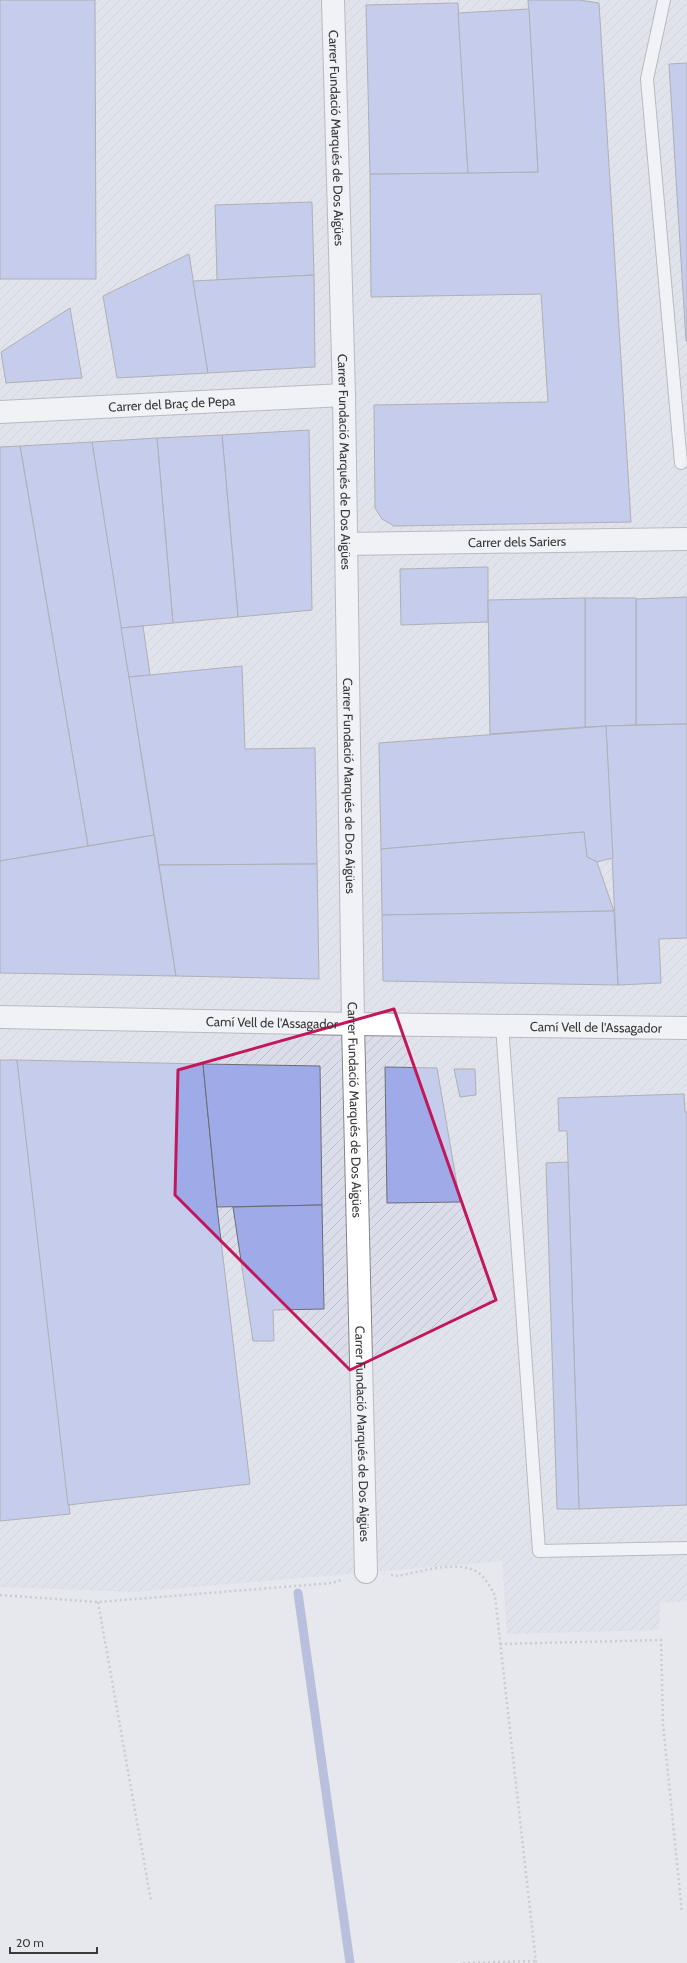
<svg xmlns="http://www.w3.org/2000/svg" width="687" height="1963" viewBox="0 0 687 1963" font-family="Cabin,sans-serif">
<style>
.industrial{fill:url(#industrial-furrows)}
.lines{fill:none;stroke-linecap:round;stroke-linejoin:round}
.stream{stroke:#838ec9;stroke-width:9}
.building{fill:#9fabe8;stroke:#6c6d71}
.service-casing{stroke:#848589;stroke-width:14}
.minor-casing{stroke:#848589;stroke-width:24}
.path{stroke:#a9aaae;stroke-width:2.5;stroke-dasharray:2 3;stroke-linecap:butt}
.service{stroke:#fff;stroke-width:12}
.minor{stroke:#fff;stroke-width:22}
.marked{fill:none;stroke:#c2185b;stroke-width:3;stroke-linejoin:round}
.labels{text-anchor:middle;stroke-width:4;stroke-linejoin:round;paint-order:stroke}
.street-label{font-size:13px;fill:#3b3b3d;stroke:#e6e8ed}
</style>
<defs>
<pattern id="industrial-furrows" width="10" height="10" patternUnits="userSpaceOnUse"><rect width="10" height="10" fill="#dbddea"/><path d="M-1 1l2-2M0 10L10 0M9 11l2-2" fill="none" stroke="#bdbfca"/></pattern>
</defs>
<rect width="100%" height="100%" fill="#e6e8ed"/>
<!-- industrial -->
<polygon class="industrial" points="0,0 687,0 687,1601 660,1603 659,1630 507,1634 502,1561 136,1592 0,1587"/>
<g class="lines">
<!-- stream -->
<polyline class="stream" points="298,1593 350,1963"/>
</g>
<!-- building -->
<g class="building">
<polygon points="0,0 95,0 96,279 0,279"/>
<polygon points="528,0 579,0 599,3 631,522 394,526 382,519 375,508 374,405 548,402 541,294 371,297 370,174 538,172"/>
<polygon points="458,3 468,173 370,174 366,5"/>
<polygon points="529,9 538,172 468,173 458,13"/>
<polygon points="687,63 687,341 686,341 669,64"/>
<polygon points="312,202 314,275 217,280 215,205"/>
<polygon points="189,254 208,373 117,378 103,296"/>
<polygon points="314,275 315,367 208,373 193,281"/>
<polygon points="70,308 82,378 6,383 1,352"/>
<polygon points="309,430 312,610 238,617 222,435"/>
<polygon points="222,435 238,617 173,623 157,438"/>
<polygon points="157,438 173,623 121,628 92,442"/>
<polygon points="92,442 154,835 88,846 20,446"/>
<polygon points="20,446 88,846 0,861 0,447"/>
<polygon points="488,567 488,622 401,625 400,569"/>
<polygon points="687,597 687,724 636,725 636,599"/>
<polygon points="585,598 636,598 636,725 585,727"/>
<polygon points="585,598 585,727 490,734 488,600"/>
<polygon points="143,626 150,675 129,677 121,628"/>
<polygon points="242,666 245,749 315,748 317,864 159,865 129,677"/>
<polygon points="687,724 687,938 659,939 661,983 618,985 606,726"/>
<polygon points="606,726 613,858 597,862 587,857 584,832 381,849 379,743"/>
<polygon points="584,832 587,857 597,862 614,911 382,915 381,849"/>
<polygon points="154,835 176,976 0,973 0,861"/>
<polygon points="317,864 319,979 176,976 159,865"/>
<polygon points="614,911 618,985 383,981 382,915"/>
<polygon points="0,1060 17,1060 70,1514 0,1521"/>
<polygon points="17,1060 203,1064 217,1207 250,1484 68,1505"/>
<polygon points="203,1064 320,1066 322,1205 217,1207"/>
<polygon points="385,1067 437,1068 460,1202 387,1203"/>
<polygon points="454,1069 475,1069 476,1095 460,1097"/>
<polygon points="684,1094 685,1112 687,1112 687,1505 579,1509 567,1131 559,1131 558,1098"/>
<polygon points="568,1162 579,1509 557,1509 546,1163"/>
<polygon points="322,1205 324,1309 273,1310 274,1341 253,1341 233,1207"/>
</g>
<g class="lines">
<!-- service casing -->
<g class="service-casing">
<g id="service">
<polyline points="664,0 647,79 681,463"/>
<polyline points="502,1025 539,1551 687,1548"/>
</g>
</g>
<!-- minor casing -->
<g class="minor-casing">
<g id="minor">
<path id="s1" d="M333,0L344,395L353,1024L366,1572"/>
<path id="s2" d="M0,412L344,395"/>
<path id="s3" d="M346,544L687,539"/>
<path id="s4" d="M0,1017L353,1024L687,1028"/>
</g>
</g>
<!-- path -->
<g class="path">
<path d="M391,1575L397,1576C420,1572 459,1559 479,1573C486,1579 491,1588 495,1596L536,1963"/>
<polyline points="0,1595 98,1602 332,1583 342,1580"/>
<polyline points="98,1602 151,1901"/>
<polyline points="500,1644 661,1640 663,1724 682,1913"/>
<polyline points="463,1963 536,1961"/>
</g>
<!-- service -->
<use href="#service" class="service"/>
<!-- minor -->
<use href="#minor" class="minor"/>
</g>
<!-- marked area -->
<path d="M0 0H687V1963H0ZM394,1009L496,1300L350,1370L175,1195L178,1070Z" fill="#e6e8ed" fill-opacity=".55" fill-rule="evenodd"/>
<path class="marked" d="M394,1009L496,1300L350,1370L175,1195L178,1070Z"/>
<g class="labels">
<!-- street labels -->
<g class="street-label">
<text dy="5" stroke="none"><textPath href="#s1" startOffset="138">Carrer Fundació Marqués de Dos Aigües</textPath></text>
<text dy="5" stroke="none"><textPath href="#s2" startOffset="172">Carrer del Braç de Pepa</textPath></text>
<text dy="5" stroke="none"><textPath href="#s1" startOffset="462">Carrer Fundació Marqués de Dos Aigües</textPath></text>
<text dy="5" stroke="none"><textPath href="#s3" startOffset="171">Carrer dels Sariers</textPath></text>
<text dy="5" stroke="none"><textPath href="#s1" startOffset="786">Carrer Fundació Marqués de Dos Aigües</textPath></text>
<text dy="5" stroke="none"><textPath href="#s4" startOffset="272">Camí Vell de l'Assagador</textPath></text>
<text dy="5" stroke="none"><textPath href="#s4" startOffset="596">Camí Vell de l'Assagador</textPath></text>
<text dy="5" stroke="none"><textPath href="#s1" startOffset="1110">Carrer Fundació Marqués de Dos Aigües</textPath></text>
<text dy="5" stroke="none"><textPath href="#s1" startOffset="1434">Carrer Fundació Marqués de Dos Aigües</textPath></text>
</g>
</g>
<!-- scale -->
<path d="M10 1947v6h87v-6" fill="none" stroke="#3b3b3d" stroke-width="2"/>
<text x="16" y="1947" font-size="12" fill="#3b3b3d" stroke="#e6e8ed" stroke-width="3" paint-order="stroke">20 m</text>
</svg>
